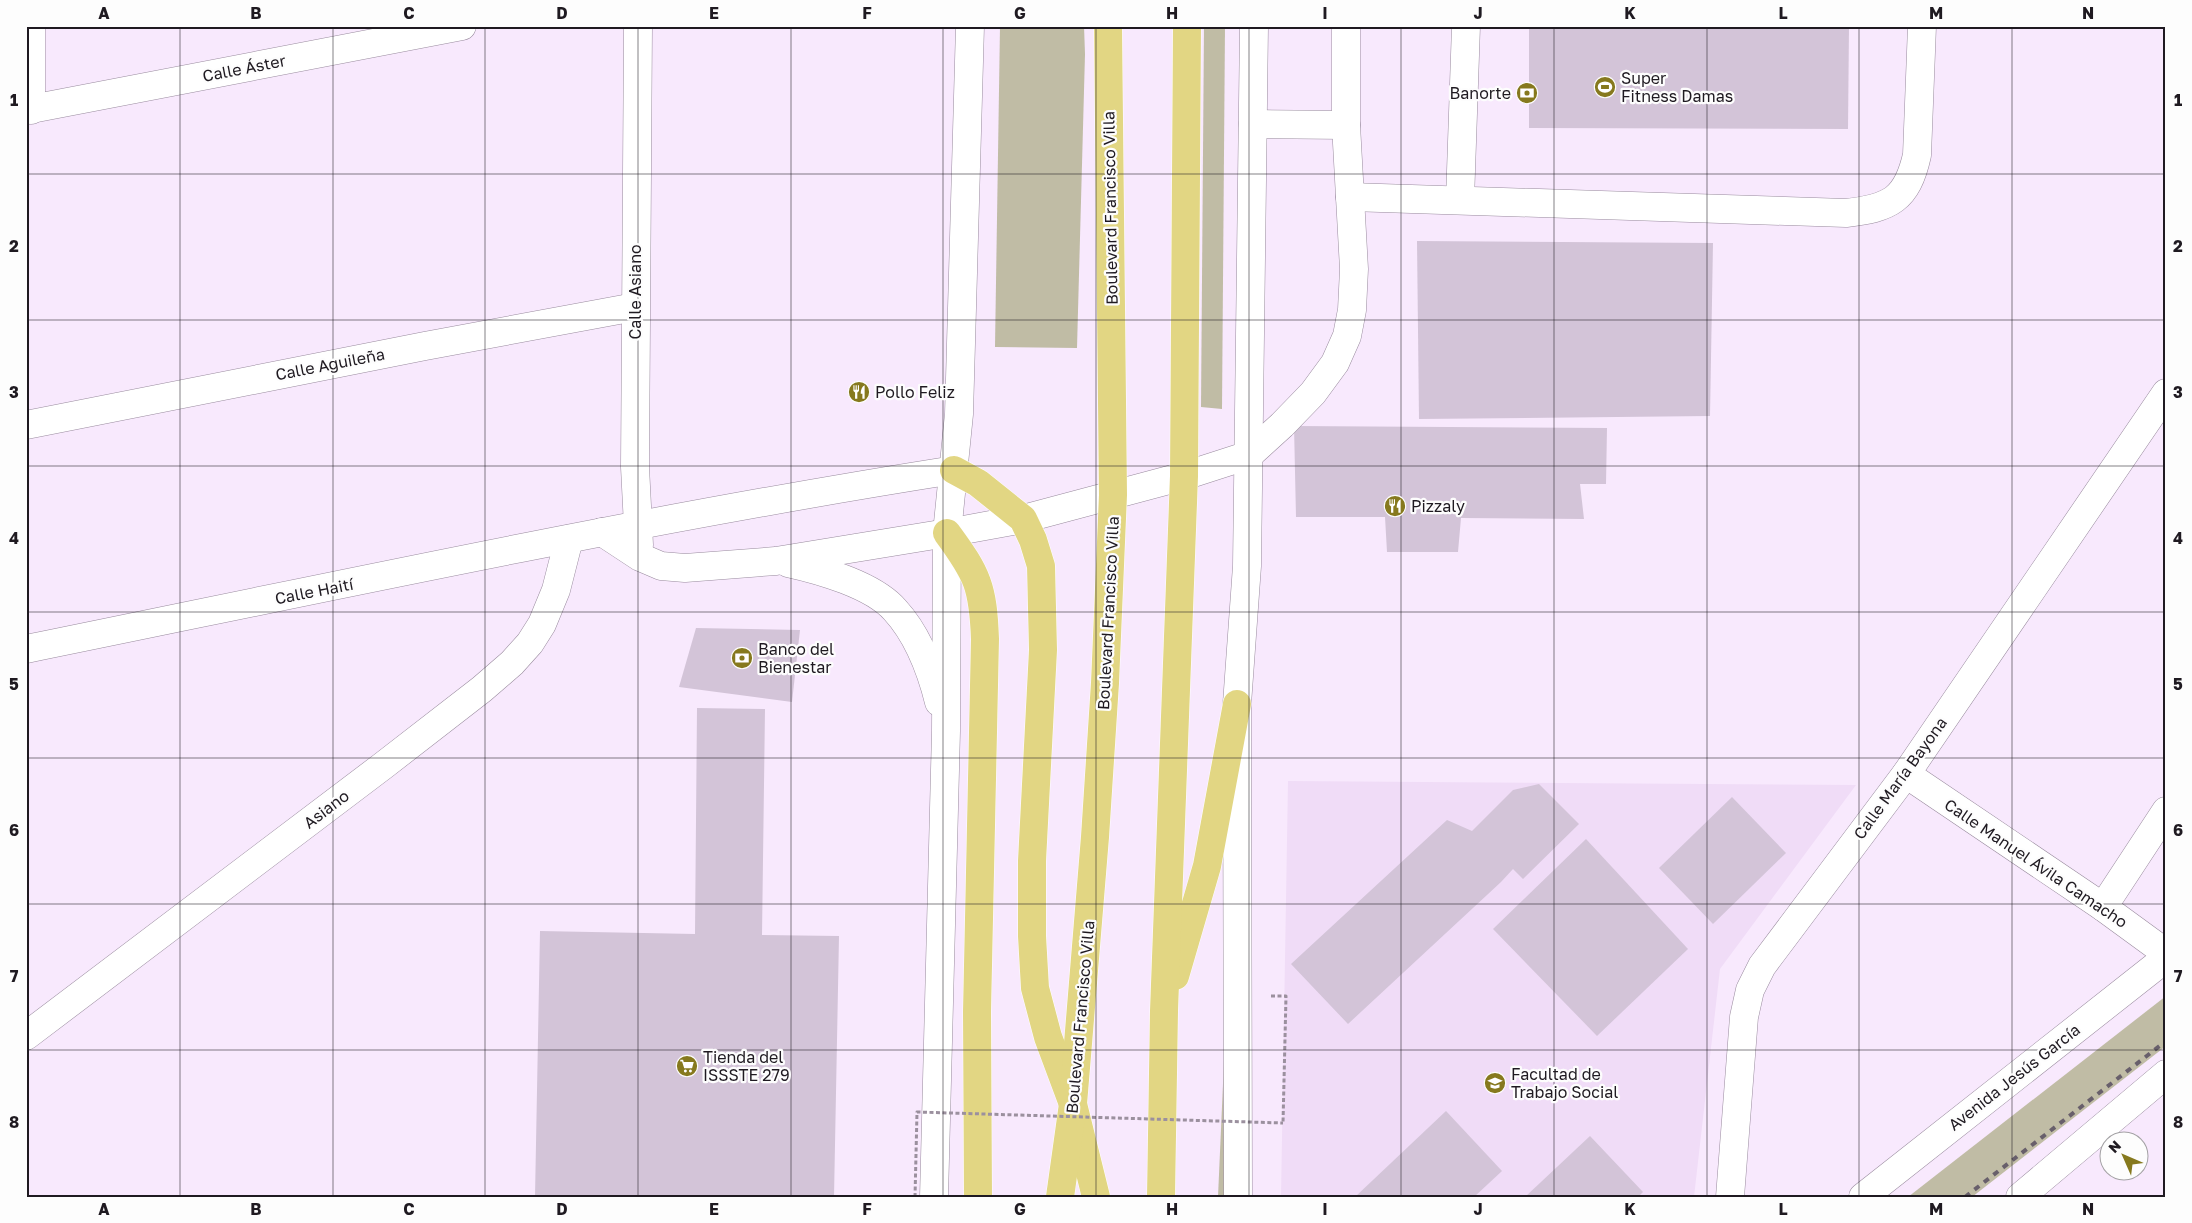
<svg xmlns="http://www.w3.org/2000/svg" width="2192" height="1223" viewBox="0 0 2192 1223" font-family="'Golos Text',sans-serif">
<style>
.built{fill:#f0dcf7}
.green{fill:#c0bca5}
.building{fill:#d3c4d8}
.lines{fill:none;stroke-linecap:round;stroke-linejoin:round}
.minor-casing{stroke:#998b9e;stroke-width:29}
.major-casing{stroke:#fff;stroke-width:29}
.path{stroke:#9b909e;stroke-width:3;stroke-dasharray:4 2.5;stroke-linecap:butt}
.minor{stroke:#fff;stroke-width:28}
.major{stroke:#e2d683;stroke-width:28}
.rail{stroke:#685f6b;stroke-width:4;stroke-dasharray:6 6;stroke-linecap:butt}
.path-bridge{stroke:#9b909e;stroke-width:3;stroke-dasharray:4 2.5;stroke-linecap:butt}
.grid{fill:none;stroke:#1f1a21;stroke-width:1;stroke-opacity:0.55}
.labels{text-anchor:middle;stroke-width:4.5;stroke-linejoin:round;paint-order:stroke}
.street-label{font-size:16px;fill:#1f1a21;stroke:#fdfdfd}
.poi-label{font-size:16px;fill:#1f1a21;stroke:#fdfdfd;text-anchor:start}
.neatline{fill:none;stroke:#1f1a21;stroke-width:2}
.grid-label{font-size:16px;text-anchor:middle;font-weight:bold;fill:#1f1a21}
</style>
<rect width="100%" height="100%" fill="#f8e9fd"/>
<!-- built -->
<polygon class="built" points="1288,781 1856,785 1720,969 1694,1197 1281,1197"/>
<!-- green -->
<g class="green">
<polygon points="1000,26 1084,26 1085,54 1077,348 995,347"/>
<polygon points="1204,26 1225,26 1222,409 1201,407"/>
<polygon points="1230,926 1228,1197 1218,1197"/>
<polygon points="2166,996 2166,1046 1972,1197 1908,1197"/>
</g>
<!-- building -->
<g class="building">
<polygon points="1529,26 1849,26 1848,129 1529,128"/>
<polygon points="1417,241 1713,243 1710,416 1419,419"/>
<polygon points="1294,426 1607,428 1606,484 1580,484 1584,519 1461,518 1458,552 1387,552 1385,517 1296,517"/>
<polygon points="696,628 800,630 792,702 679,687"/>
<polygon points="697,708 765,709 762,935 839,936 834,1197 535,1197 540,931 695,934"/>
<polygon points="1539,784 1579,824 1523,879 1513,869 1501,882 1348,1024 1291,964 1447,820 1472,831 1513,790"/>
<polygon points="1732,797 1786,853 1713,924 1659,868"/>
<polygon points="1586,839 1688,949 1597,1036 1493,929"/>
<polygon points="1446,1111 1502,1171 1474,1197 1355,1197"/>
<polygon points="1590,1136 1643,1192 1638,1197 1525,1197"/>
</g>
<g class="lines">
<!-- minor casing -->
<g class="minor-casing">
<g id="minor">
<polyline points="638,26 635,467 639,545"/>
<polyline points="26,110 462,26"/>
<polyline points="31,110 31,26"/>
<polyline points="1253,124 1346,125"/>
<path d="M1350,197L1846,213C1890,208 1907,200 1917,155L1922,26"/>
<polyline points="1460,200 1466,26"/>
<polyline points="26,425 425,346 635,307"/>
<polyline points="602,532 640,557 661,566 685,568 776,561 947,533 1023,519 1184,476 1249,455 1282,425 1313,393 1335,363 1347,336 1352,310 1354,269 1346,125 1346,26"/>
<path d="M788,563C820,570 873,585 895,610C918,635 931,670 939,702"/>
<path d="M26,649C335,586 643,519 954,470"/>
<polyline points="1906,774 2103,907 2166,953"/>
<polyline points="2103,907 2166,811"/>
<polyline points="26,1036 384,765 482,689 512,663 530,643 542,624 556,590 569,539"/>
<polyline points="934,1197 946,731 947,533 959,414 970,26"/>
<polyline points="1238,1197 1237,704 1247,566 1254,26"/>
<polyline points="1730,1197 1744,1017 1750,990 1762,966 1906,774 2166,393"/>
<polyline points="1863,1197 2166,958"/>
<polyline points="2020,1197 2166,1074"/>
</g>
</g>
<!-- major casing -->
<g class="major-casing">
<g id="major">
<polyline points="954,470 978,483 1023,519 1033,540 1041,566 1043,650 1032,861 1032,936 1035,988 1048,1037 1073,1104 1096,1197"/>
<path d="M947,533C978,575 983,587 985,639L977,1012L978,1197"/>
<polyline points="1175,976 1207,866 1237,704"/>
<polyline points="1060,1197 1073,1104 1095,837 1105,683 1113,495 1108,26"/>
<polyline points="1161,1197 1164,1011 1184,476 1187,26"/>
</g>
</g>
<!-- path -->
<polyline class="path" points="1271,996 1286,996 1283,1123"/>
<!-- minor -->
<use href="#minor" class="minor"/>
<!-- major -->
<use href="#major" class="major"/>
<!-- rail -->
<polyline class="rail" points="1965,1197 2166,1041"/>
<!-- path-bridge -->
<polyline class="path-bridge" points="915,1197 917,1112 1283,1123"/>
</g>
<!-- grid -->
<path class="grid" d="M180,26V1197M333,26V1197M485,26V1197M638,26V1197M791,26V1197M943,26V1197M1096,26V1197M1249,26V1197M1401,26V1197M1554,26V1197M1707,26V1197M1859,26V1197M2012,26V1197M26,174H2166M26,320H2166M26,466H2166M26,612H2166M26,758H2166M26,904H2166M26,1050H2166"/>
<!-- icons -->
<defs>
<g id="stadium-disc" transform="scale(1.125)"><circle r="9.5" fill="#86791e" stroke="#fdfdfd"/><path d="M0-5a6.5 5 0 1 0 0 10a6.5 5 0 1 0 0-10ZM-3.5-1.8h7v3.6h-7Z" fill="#fff"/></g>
<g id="bank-disc" transform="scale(1.125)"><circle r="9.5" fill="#86791e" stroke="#fdfdfd"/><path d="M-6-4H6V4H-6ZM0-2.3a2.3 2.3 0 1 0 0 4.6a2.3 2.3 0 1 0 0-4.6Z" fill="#fff"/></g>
<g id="restaurant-disc" transform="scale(1.125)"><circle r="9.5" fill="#86791e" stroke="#fdfdfd"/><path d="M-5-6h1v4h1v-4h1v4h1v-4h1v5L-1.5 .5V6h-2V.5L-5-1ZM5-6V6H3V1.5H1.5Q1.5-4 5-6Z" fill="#fff"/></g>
<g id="supermarket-disc" transform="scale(1.125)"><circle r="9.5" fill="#86791e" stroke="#fdfdfd"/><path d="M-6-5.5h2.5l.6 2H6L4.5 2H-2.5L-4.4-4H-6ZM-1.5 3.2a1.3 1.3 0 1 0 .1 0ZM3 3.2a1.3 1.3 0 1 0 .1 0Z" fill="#fff"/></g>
<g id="university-disc" transform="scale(1.125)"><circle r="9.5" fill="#86791e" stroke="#fdfdfd"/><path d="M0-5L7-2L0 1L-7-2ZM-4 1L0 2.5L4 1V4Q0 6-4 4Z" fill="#fff"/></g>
</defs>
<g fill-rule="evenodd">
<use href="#stadium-disc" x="1605" y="87"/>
<use href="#bank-disc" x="1527" y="93"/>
<use href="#restaurant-disc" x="859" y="392"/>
<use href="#restaurant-disc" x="1395" y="506"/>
<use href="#bank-disc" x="742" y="658"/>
<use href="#supermarket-disc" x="687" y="1066"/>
<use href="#university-disc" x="1495" y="1083"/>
</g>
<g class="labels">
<!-- street labels -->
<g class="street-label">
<text transform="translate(244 68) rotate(-11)" y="6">Calle Áster</text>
<text transform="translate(1110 208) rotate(-91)" y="6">Boulevard Francisco Villa</text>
<text transform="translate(635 292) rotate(-90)" y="6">Calle Asiano</text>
<text transform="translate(330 364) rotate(-11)" y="6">Calle Aguileña</text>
<text transform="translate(314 591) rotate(-11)" y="6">Calle Haití</text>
<text transform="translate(1108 613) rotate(-87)" y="6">Boulevard Francisco Villa</text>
<text transform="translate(1900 778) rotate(-54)" y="6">Calle María Bayona</text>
<text transform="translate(326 809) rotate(-37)" y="6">Asiano</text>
<text transform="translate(2036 863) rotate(34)" y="6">Calle Manuel Ávila Camacho</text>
<text transform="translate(1080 1017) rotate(-85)" y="6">Boulevard Francisco Villa</text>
<text transform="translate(2014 1077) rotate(-38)" y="6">Avenida Jesús García</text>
</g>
<!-- poi labels -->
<g class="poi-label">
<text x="1621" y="84">Super<tspan x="1621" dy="18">Fitness Damas</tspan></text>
<text x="1511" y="99" text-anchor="end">Banorte</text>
<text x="875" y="398">Pollo Feliz</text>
<text x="1411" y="512">Pizzaly</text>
<text x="758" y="655">Banco del<tspan x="758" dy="18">Bienestar</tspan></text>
<text x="703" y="1063">Tienda del<tspan x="703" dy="18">ISSSTE 279</tspan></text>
<text x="1511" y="1080">Facultad de<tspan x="1511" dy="18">Trabajo Social</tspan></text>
</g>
</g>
<!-- border -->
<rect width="2192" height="1223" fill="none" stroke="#fdfdfd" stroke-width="55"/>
<!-- north arrow -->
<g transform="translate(2124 1156) rotate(315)"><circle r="24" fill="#fdfdfd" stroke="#a4a2a5"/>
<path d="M0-4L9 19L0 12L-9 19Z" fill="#86791e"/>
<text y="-8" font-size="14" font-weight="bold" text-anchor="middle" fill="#1f1a21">N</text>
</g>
<rect x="28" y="28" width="2136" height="1168" class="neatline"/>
<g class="grid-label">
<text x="104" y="19">A</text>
<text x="256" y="19">B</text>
<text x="409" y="19">C</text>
<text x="562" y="19">D</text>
<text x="714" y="19">E</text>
<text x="867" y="19">F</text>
<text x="1020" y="19">G</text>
<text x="1172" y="19">H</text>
<text x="1325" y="19">I</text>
<text x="1478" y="19">J</text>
<text x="1630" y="19">K</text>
<text x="1783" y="19">L</text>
<text x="1936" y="19">M</text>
<text x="2088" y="19">N</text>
<text x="14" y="106">1</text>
<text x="2178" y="106">1</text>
<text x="14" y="252">2</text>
<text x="2178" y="252">2</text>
<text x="14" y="398">3</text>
<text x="2178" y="398">3</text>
<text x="14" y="544">4</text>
<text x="2178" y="544">4</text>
<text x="14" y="690">5</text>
<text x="2178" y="690">5</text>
<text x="14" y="836">6</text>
<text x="2178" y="836">6</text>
<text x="14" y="982">7</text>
<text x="2178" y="982">7</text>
<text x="14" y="1128">8</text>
<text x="2178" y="1128">8</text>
<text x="104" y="1215">A</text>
<text x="256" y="1215">B</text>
<text x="409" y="1215">C</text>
<text x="562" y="1215">D</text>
<text x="714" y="1215">E</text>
<text x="867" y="1215">F</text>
<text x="1020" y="1215">G</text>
<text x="1172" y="1215">H</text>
<text x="1325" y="1215">I</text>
<text x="1478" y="1215">J</text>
<text x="1630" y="1215">K</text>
<text x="1783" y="1215">L</text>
<text x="1936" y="1215">M</text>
<text x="2088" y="1215">N</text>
</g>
</svg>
